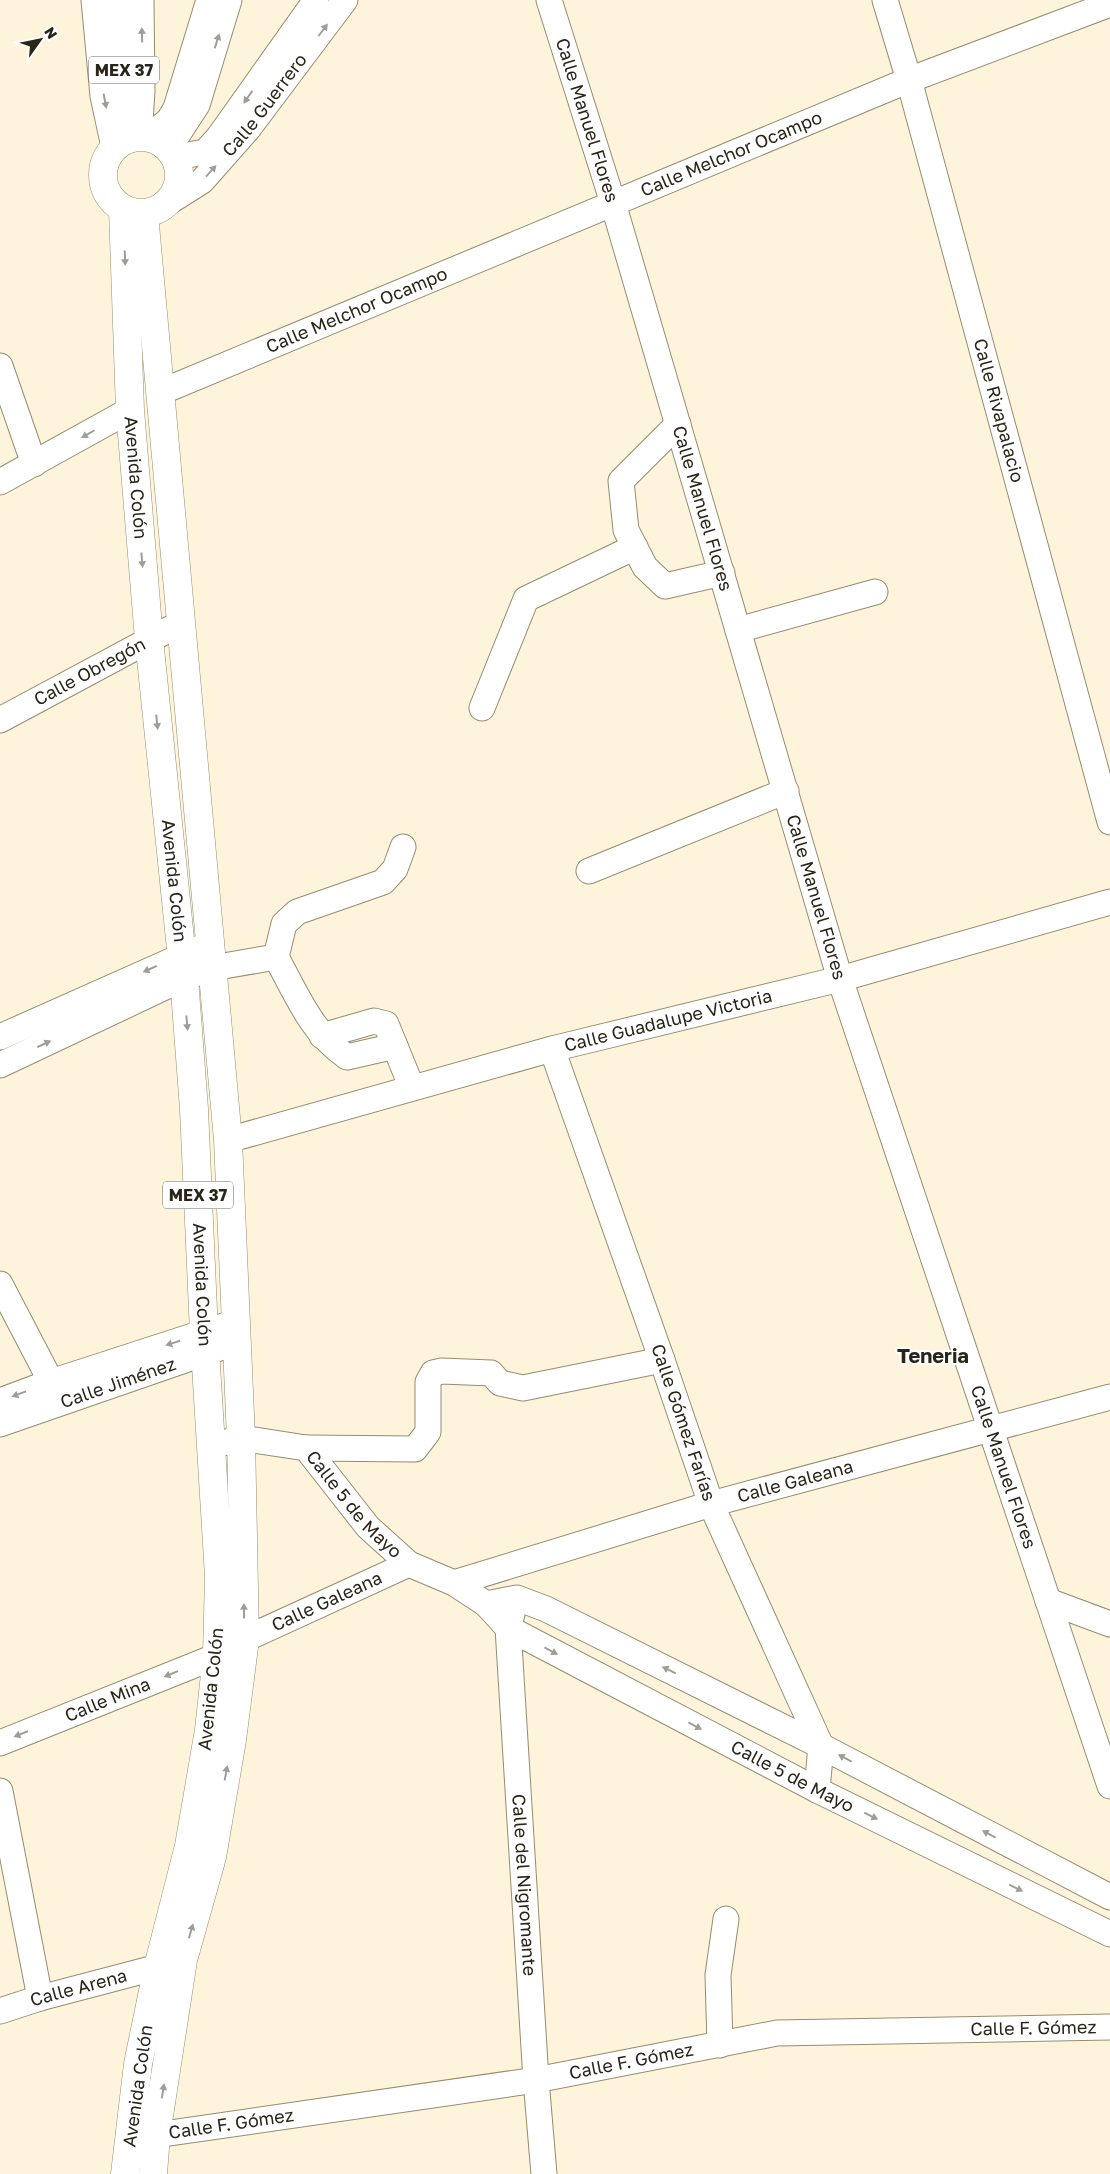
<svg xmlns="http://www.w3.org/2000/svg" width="1110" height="2174" viewBox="0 0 1110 2174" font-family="'Golos Text',sans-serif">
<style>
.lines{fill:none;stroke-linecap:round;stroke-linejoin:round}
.minor-casing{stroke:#968c6e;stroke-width:27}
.major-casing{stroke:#968c6e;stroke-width:29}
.minor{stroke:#fff;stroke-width:25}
.major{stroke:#fff;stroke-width:28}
.oneway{fill:#9f9d98}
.labels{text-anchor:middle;stroke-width:4;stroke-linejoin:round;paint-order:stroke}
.shield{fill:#fff;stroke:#69665e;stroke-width:1}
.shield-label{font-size:16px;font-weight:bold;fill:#292519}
.street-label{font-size:18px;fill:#292519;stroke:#fff}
.quarter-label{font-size:20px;font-weight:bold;fill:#292519;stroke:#fff}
</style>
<rect width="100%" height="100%" fill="#fef4db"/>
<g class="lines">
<!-- minor casing -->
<g class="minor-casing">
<g id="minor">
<polyline points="94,0 103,96 114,147"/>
<path id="s1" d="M549,0L613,203L840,979L1110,1786"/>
<path id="s2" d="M885,0L909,80L1110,822"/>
<polyline points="139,137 142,91 141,0"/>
<polyline points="148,137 169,120 176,108 209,0"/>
<polyline points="169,148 197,105 229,0"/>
<polyline points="176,157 205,152 218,138 316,0"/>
<path id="s3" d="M172,200L202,181L248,129L345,0"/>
<polyline points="0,366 34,464"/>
<path id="s4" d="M161,392L909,80L1110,4"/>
<polyline points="678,424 621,481 626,530 645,567 665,586 722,573"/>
<polyline points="0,482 130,410"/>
<polyline points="738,630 875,592"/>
<polyline points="482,708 526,599 635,547"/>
<path id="s5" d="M0,720L181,623"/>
<polyline points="589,871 786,791"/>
<path d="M276,957C297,995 311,1032 347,1057L395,1046L412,1088"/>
<polyline points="322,1036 374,1021 386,1024 395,1046"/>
<polyline points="0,1037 200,948"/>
<path id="s6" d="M552,1049L662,1360L711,1504L821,1746L817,1790"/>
<polyline points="0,1065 184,978 212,968 276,957 284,924 297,912 383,882 395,869 403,847"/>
<path id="s7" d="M228,1140L552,1049L840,979L1110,902"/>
<polyline points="0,1284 59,1397"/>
<polyline points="0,1401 51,1382 236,1322"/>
<path id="s8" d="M0,1424L237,1342"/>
<path id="s9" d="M212,1446L241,1438L306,1448L368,1527L409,1564L454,1583L486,1604L508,1628L817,1790L1110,1934"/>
<polyline points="306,1448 415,1449 428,1432 428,1382 433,1373 442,1371 491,1373 500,1383 523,1388 662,1360"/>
<path id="s10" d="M454,1583L711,1504L1110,1397"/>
<polyline points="1048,1601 1110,1624"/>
<polyline points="486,1604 517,1598 546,1609 821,1746 1110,1897"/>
<path id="s11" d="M512,1614L508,1628L536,2080L544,2174"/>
<path id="s12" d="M245,1639L409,1564"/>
<path id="s13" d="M0,1743L217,1656"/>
<polyline points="0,1791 40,1998"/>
<path id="s14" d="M0,2011L40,1998L158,1967"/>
<polyline points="720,2045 718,1975 726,1919"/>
<path id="s15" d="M156,2135L536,2080L777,2033L1110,2027"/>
</g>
</g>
<!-- major casing -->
<g class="major-casing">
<g id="major">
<polyline points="119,0 128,139"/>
<circle cx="141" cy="175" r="38"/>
<path id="s16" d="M123,209L130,410L149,639L184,978L194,1109L204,1333L219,1576L217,1656L209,1730L189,1846L158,1967L138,2064L125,2174"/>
<polyline points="144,214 228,1140 241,1438 245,1639 232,1740 212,1857 183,1960 156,2135 153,2174"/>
</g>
</g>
<!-- minor -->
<use href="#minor" class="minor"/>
<!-- major -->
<use href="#major" class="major"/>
</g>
<!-- one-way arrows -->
<defs><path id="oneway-solid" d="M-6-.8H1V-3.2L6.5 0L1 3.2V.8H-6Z" transform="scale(1.25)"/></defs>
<g class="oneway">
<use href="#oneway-solid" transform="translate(323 30) rotate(-53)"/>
<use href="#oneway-solid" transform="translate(142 35) rotate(-91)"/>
<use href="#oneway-solid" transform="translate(217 41) rotate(-73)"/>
<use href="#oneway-solid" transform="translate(248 97) rotate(125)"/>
<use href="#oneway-solid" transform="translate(105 101) rotate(79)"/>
<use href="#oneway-solid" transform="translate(211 171) rotate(-48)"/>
<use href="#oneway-solid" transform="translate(125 258) rotate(88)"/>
<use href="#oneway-solid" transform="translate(88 434) rotate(150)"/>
<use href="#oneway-solid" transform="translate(142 560) rotate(85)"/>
<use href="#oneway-solid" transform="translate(157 722) rotate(84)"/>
<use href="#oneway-solid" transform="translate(150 969) rotate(156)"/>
<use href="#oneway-solid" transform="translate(187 1023) rotate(85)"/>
<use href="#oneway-solid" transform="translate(44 1044) rotate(-25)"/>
<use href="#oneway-solid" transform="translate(173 1343) rotate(162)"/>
<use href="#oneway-solid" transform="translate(19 1394) rotate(160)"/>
<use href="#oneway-solid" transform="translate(244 1611) rotate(-91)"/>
<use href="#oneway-solid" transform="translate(551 1651) rotate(28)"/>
<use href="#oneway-solid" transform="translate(669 1670) rotate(-154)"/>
<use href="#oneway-solid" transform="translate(171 1674) rotate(158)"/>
<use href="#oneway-solid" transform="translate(695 1726) rotate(28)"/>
<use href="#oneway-solid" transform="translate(21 1734) rotate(158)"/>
<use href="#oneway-solid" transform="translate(845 1758) rotate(-152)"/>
<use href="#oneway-solid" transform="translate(226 1773) rotate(-80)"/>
<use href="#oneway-solid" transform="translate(871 1816) rotate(26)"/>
<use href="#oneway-solid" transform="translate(989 1834) rotate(-152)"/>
<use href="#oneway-solid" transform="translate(1016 1888) rotate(26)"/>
<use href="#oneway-solid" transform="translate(191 1931) rotate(-74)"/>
<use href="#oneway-solid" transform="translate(163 2091) rotate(-81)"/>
</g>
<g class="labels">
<!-- shield labels -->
<g class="shield">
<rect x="89" y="56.5" width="70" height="27" rx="4"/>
<rect x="163" y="1181.5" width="70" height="27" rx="4"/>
</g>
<g class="shield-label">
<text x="124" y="76">MEX 37</text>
<text x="198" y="1201">MEX 37</text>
</g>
<!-- street labels -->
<g class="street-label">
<text dy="6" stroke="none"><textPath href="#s3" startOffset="134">Calle Guerrero</textPath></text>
<text dy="6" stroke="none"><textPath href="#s1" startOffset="126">Calle Manuel Flores</textPath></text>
<text dy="6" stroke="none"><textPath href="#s4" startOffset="618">Calle Melchor Ocampo</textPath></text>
<text dy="6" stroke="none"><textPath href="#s4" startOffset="212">Calle Melchor Ocampo</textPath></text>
<text dy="6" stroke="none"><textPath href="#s2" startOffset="426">Calle Rivapalacio</textPath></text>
<text dy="6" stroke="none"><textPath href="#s16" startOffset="269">Avenida Colón</textPath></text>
<text dy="6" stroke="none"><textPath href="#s1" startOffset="531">Calle Manuel Flores</textPath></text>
<text dy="6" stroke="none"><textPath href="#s5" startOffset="102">Calle Obregón</textPath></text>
<text dy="6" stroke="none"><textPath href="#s16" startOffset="674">Avenida Colón</textPath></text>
<text dy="6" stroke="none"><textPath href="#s1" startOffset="936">Calle Manuel Flores</textPath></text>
<text dy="6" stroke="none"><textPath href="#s7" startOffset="456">Calle Guadalupe Victoria</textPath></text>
<text dy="6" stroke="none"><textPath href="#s16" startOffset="1079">Avenida Colón</textPath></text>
<text dy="6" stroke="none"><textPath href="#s8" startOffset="125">Calle Jiménez</textPath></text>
<text dy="6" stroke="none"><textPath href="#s6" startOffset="396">Calle Gómez Farías</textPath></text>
<text dy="6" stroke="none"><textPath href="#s1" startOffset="1536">Calle Manuel Flores</textPath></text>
<text dy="6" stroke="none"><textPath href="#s10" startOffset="356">Calle Galeana</textPath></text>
<text dy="6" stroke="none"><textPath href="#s9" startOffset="170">Calle 5 de Mayo</textPath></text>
<text dy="6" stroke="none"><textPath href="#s12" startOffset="90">Calle Galeana</textPath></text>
<text transform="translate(211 1689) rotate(-84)" y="6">Avenida Colón</text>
<text dy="6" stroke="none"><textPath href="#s13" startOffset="116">Calle Mina</textPath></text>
<text dy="6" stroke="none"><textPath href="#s9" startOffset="692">Calle 5 de Mayo</textPath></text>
<text dy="6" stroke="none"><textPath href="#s11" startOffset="272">Calle del Nigromante</textPath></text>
<text dy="6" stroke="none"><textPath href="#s14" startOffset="82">Calle Arena</textPath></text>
<text dy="6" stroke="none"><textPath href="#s15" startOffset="886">Calle F. Gómez</textPath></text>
<text dy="6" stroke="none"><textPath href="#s15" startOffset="481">Calle F. Gómez</textPath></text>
<text transform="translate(138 2086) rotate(-82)" y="6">Avenida Colón</text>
<text dy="6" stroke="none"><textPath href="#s15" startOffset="76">Calle F. Gómez</textPath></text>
</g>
<!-- quarter labels -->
<g class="quarter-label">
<text x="933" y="1363">Teneria</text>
</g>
</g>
<!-- north arrow -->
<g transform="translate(40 40) rotate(57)" stroke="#ffffff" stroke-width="4" paint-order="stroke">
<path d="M0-4L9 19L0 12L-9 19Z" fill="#292519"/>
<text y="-8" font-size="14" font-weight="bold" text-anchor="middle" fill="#292519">N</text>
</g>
</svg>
